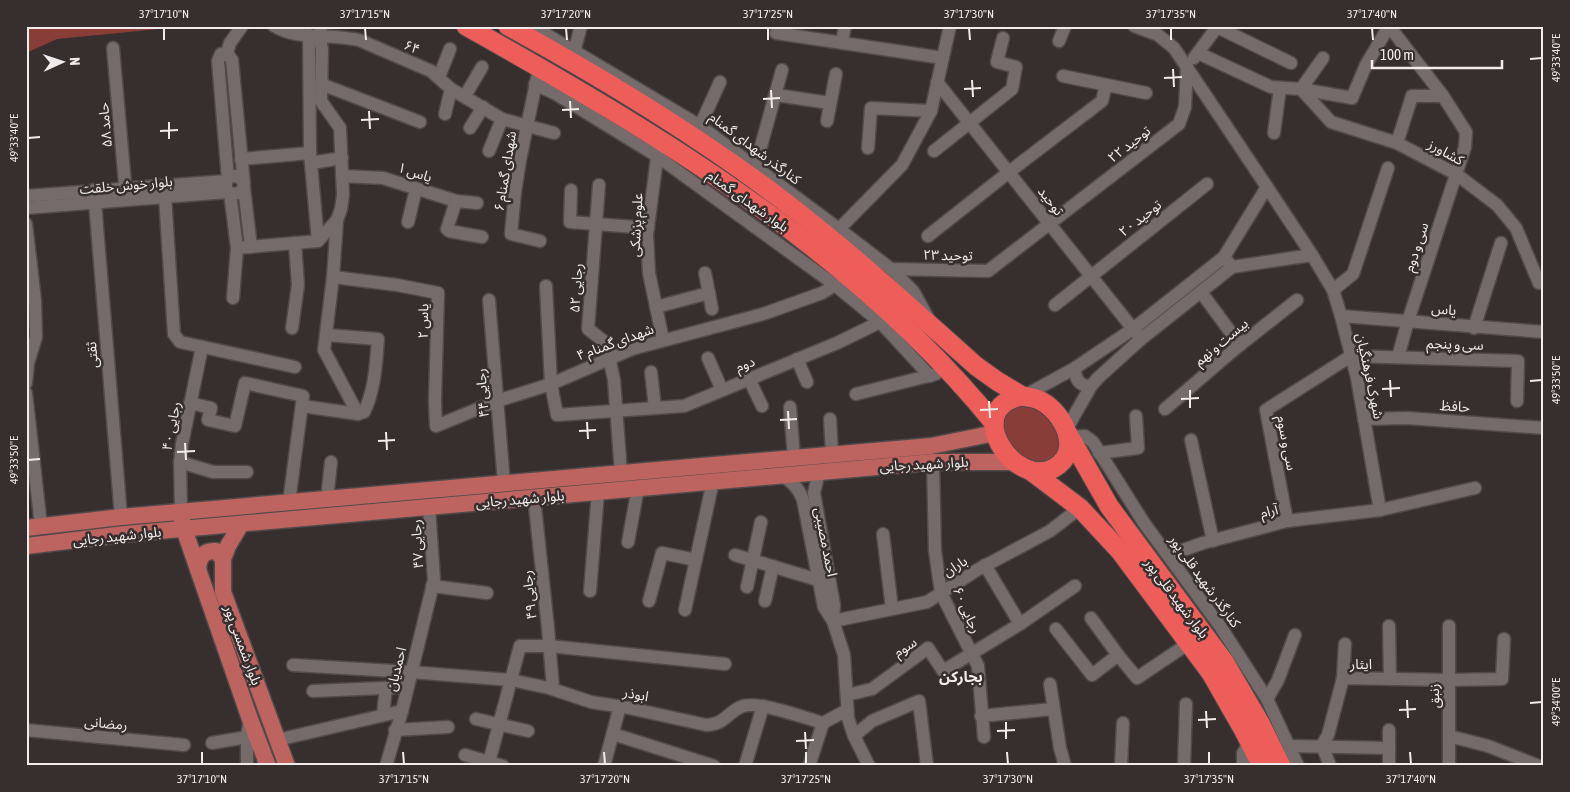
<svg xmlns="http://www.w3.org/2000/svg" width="1570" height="792" viewBox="0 0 1570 792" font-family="'Asap Condensed','Noto Sans Arabic',sans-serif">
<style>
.green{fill:#893d39}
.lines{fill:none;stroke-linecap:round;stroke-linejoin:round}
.minor-casing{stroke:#514a49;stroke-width:15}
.major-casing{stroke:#514a49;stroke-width:19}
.highway-casing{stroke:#514a49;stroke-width:21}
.minor{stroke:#746b6a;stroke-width:12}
.major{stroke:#bd6360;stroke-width:16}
.highway{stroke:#ed5d5a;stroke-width:19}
.ticks{fill:none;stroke:#f1eceb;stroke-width:2}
.labels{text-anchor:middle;stroke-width:5;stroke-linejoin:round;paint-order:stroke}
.street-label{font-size:14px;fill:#f1eceb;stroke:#372e2e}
.neighbourhood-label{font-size:15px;font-weight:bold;fill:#f1eceb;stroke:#372e2e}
.neatline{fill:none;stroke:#f1eceb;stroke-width:2}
.ticks-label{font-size:12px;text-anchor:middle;fill:#f1eceb}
</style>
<rect width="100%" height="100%" fill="#372e2e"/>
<!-- green -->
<g class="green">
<polygon points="26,26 159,26 159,29 57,39 26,53"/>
<polygon points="1015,402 1049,413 1064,442 1055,463 1029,465 999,433 1005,408"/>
</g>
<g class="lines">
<!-- minor casing -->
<g class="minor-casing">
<g id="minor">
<path d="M274,26C298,41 331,33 359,40L431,71L451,89L502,119L554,133"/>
<polyline points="532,26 700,126 839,229 891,269 913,291 928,318"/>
<polyline points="1134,26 1158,35 1174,48 1267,187"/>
<polyline points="1389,26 1443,96 1466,132 1465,147 1408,321 1398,357"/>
<polyline points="776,33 943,58"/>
<polyline points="309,35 310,153 318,241"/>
<polyline points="1059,41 1065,26"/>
<polyline points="842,42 845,26"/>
<polyline points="113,48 126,195"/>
<polyline points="574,52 581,26"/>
<path d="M227,53L232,60L244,184C243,192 238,195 230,193L226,189V181L231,176H236L243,180"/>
<polyline points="227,53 221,54 218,61 228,179"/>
<polyline points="227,53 230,43 242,26"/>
<polyline points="1198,53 1271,87 1301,89 1352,98 1366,65 1389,26"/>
<polyline points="1194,58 1217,27 1291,63"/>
<polyline points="1063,76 1146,93"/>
<polyline points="439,77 450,49"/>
<polyline points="537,78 520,160 515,192 511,234 540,241"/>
<polyline points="937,82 1141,339"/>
<polyline points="321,84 420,122"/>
<polyline points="535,84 556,94 657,156 835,285 880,322 930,376"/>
<polyline points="1301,89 1331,122 1397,143 1456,174 1497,205 1516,228 1539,283"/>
<polyline points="1301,89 1323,58"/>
<polyline points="776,95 830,103"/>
<polyline points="465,96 482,67"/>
<polyline points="445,114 451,89"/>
<polyline points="827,121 836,74"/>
<polyline points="700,126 720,82"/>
<polyline points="470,128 483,107"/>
<polyline points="1274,133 1280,88"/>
<polyline points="1397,143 1412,96 1443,96"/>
<polyline points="868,148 871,108 931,111"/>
<polyline points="658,150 647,235 649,273 663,340"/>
<polyline points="489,151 502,119"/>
<polyline points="934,151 1012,89 1016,67 997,62 1003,38"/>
<polyline points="241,159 310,153"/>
<polyline points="311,163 342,158"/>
<polyline points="755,168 782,70"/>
<polyline points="342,176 383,178 456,201 477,203"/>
<polyline points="599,185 588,329 606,343 614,380 621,473"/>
<polyline points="244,188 251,247"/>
<polyline points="94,190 121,517"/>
<polyline points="571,190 570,222 648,228"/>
<polyline points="230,193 237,248 233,298"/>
<polyline points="26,196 226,181"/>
<polyline points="165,196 174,334 180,342 295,367"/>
<polyline points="456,201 447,229 449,231 482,237"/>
<polyline points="26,208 228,192"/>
<polyline points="337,220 333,277 397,285 438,293 435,401 436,426 497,401 551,384 632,349 763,314 822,293 835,285"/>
<polyline points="408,222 416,189"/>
<polyline points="26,224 35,300 36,337 28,363 26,383"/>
<polyline points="839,229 902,165 931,111 950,26"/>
<polyline points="928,236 1009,172 1102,101 1106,85"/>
<polyline points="237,248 318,241 337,220 341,209 343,195 340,128 321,101 322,49 319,35 322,26"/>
<polyline points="1312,255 1333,290 1341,316 1357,378 1380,510"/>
<polyline points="891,269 988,271 1179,124 1185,107 1187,66"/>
<polyline points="705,273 712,309"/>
<polyline points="333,277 324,350 358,414"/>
<polyline points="546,286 551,384 557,415 684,406 837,343 880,322"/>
<polyline points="1333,290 1353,274 1388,168"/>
<polyline points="1201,292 1240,345"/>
<polyline points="489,300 504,483"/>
<polyline points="1055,305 1207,184"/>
<polyline points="656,307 709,293"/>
<polyline points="1341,316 1544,332"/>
<polyline points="292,328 298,285 295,243"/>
<polyline points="1474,328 1501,243"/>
<polyline points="708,358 722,390"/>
<polyline points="797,359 807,382"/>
<path d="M1075,368C1075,379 1079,386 1091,386"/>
<polyline points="651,372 655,408"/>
<polyline points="749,379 762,406"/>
<polyline points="26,393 41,526"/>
<polyline points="856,394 936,374"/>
<polyline points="1024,396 1075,368 1133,329 1224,257"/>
<polyline points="190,403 211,408 208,420 235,426 245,383 303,396 289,502"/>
<path d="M302,406L358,414L364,412C375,390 376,363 378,339L326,335"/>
<polyline points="790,407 794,458"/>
<polyline points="1165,409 1236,348 1297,300"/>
<polyline points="830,419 832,454"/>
<polyline points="1364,419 1407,418 1544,428"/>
<polyline points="1066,430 1091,386 1098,378 1141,339 1232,267 1312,255 1267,187 1224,257 1232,267"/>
<polyline points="1069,437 1085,436 1093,442 1144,523 1220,626 1267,699 1298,766"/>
<polyline points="1191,440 1213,541"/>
<polyline points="1099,453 1138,448 1136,416"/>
<polyline points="180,462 213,472 247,472"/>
<polyline points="933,462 935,551 941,593 978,666 984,737"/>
<polyline points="819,472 814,493 834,605 833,621"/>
<path d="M781,475C792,482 799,488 803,500L824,607L833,621L844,655L848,718L854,736L869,766"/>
<polyline points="534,497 548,628 553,689"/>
<polyline points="327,499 331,462"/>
<polyline points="181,511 180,462 182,444 202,347"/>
<polyline points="1287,521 1266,410 1351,356 1518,361 1517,401"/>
<polyline points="883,534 892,609"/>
<polyline points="628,542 638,488"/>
<polyline points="735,555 818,580"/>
<polyline points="1169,555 1203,543 1287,521 1380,510 1475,488"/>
<polyline points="985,565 1020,624"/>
<polyline points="432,586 487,593"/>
<polyline points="747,587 761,522"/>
<polyline points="590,591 598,492"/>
<polyline points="649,601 662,553 696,560"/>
<polyline points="765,601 773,566"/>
<polyline points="685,610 713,481"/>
<polyline points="1091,618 1118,655 1137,678 1189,643"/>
<polyline points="833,621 927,602 977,570 1050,531 1080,508"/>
<polyline points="1389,626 1390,679"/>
<polyline points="1056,629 1092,675 1118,655"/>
<path d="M293,665L411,672L511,680L549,688L591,702L629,708L706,725C725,725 728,711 743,706C760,701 805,718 823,723L847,710"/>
<polyline points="1343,678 1345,644"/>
<polyline points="1050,684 1060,748 1065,766"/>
<polyline points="313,691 406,687"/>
<polyline points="847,695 872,689 928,648 943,671 1020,624 1075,586"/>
<polyline points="1267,699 1278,680 1295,635"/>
<polyline points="383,715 386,688"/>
<polyline points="981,716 1053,709"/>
<polyline points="476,719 528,731"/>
<polyline points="26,730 184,745"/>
<polyline points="395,730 448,727"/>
<polyline points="613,734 714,766"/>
<polyline points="854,736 872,721 919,701 927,766"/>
<polyline points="1449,736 1488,746 1539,766"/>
<polyline points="277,740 402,711"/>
<polyline points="212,743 247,737"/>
<polyline points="1289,746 1389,748"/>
<polyline points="465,755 503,766"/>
<polyline points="247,766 247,737 250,719"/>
<polyline points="386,766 402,711 434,580 429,507"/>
<polyline points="488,766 520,646 549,646 725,664"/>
<polyline points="604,766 620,706"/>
<polyline points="745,766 763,706"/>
<polyline points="809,766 823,723"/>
<polyline points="1121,766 1123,723"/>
<polyline points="1184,766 1186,704"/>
<polyline points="1243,766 1243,753 1250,743"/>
<polyline points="1330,766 1322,745 1328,735 1343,678 1449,680 1502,679 1504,639"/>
<polyline points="1389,766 1389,730"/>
<polyline points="1449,766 1449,626"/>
</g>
</g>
<!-- major casing -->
<g class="major-casing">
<g id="major">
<polyline points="182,520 184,529 250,719 268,766"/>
<polyline points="241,524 228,546 223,559 223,592 287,766"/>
<polyline points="26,528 121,517 931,446 995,433"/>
<polyline points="26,546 125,534 933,462 1015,462"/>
<path d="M198,569C199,557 204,550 216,551L223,559"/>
</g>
</g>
<!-- highway casing -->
<g class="highway-casing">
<g id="highway">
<path d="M466,26C657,133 855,251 994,423"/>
<path d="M508,26C601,77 692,132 777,196C846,248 911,308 976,366L997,381L1022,396"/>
<path d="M1022,396C1028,397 1035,398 1041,401C1064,413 1083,452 1054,468C1015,490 960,408 1022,396Z"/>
<polyline points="1068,434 1109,506 1225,663 1260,723 1281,766"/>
<polyline points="1031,471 1080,508 1120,551 1211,673 1243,729 1262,766"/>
</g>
</g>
<!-- minor -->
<use href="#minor" class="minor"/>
<!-- major -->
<use href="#major" class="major"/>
<!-- highway -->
<use href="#highway" class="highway"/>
</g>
<!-- ticks -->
<path class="ticks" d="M164,28V40M365,28L366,40M566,28L567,40M768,28V40M969,28L970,40M1171,28V40M1372,28L1373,40M1530,59L1542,58M1173,69L1174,87M1164,78L1182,77M972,80L973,97M964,89L981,88M771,90L772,108M763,99L780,98M570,101L571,118M562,110L579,109M369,111L370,129M361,120L379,119M169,122V139M160,131L178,130M28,138L40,137M1390,380L1391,397M1530,381L1542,380M1382,389L1400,388M1190,390V408M1181,399L1199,398M989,401L990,418M980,410L998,409M788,411L789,429M780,420L797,419M587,422L588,439M579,431L596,430M386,432L387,450M378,441L395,440M185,443L186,460M177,452L195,451M28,460L40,459M1407,700L1408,718M1530,703L1542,702M1399,710L1416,709M1206,711L1207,728M1198,720L1216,719M1006,722V739M997,731L1015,730M805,732L806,749M796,741L814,740M202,752V764M403,752L404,764M604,752L605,764M806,752V764M1007,752L1008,764M1209,752V764M1410,752L1411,764"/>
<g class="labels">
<!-- street labels -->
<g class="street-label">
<text transform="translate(412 47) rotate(23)" y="5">۶۴</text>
<text transform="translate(105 125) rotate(-95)" y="5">حامد ۵۸</text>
<text transform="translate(1129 144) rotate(-38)" y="5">توحید ۲۲</text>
<text transform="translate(755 148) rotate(37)" y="5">کنارگذر شهدای گمنام</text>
<text transform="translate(1446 152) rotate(29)" y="5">کشاورز</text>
<text transform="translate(505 171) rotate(-81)" y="5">شهدای گمنام ۶</text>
<text transform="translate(415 172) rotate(18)" y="5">یاس ۱</text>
<text transform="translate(126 185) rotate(-5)" y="5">بلوار خوش خلقت</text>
<text transform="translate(748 201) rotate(35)" y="5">بلوار شهدای گمنام</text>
<text transform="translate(1051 201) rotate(52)" y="5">توحید</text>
<text transform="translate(1140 218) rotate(-38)" y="5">توحید ۲۰</text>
<text transform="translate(636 225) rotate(-87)" y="5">علوم پزشکی</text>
<text transform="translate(1416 247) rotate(-72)" y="5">سی و دوم</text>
<text transform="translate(948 255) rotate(1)" y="5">توحید ۲۳</text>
<text transform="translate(576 288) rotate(-86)" y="5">رجایی ۵۲</text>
<text transform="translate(1444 309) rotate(6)" y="5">یاس</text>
<text transform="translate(423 321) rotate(-89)" y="5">یاس ۲</text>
<text transform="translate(615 342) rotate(-20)" y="5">شهدای گمنام ۴</text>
<text transform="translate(1221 342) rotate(-40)" y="5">بیست و نهم</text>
<text transform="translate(1455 344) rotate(2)" y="5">سی و پنجم</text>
<text transform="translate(92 355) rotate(-95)" y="5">ثقتی</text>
<text transform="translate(745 364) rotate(-22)" y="5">دوم</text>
<text transform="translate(1370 376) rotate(78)" y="5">شهرک فرهنگیان</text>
<text transform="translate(482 393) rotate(-94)" y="5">رجایی ۴۴</text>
<text transform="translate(1455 406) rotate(4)" y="5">حافظ</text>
<text transform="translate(171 426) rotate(-79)" y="5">رجایی ۴۰</text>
<text transform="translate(1287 443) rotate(79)" y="5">سی و سوم</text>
<text transform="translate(924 464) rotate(-3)" y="5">بلوار شهید رجایی</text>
<text transform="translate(520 499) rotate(-5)" y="5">بلوار شهید رجایی</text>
<text transform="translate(1269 511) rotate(-14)" y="5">آرام</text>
<text transform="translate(117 536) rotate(-6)" y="5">بلوار شهید رجایی</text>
<text transform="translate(826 542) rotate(79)" y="5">احمد مصیبی</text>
<text transform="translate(417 544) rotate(-93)" y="5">رجایی ۴۷</text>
<text transform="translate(955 566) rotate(-32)" y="5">باران</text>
<text transform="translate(1205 581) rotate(54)" y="5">کنارگذر شهید قلی پور</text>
<text transform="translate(529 595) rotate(-96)" y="5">رجایی ۴۹</text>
<text transform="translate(1177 598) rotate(53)" y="5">بلوار شهید قلی پور</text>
<text transform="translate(967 610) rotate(66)" y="5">رجایی ۶۰</text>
<text transform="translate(243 645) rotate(70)" y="5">بلوار شمسی پور</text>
<text transform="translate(905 647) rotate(-33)" y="5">سوم</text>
<text x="1361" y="669">ایثار</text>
<text transform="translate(396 669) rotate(-76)" y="5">احمدیان</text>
<text transform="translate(636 694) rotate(11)" y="5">ابوذر</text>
<text transform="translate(1434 696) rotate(-91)" y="5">زنبق</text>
<text transform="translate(106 723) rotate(5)" y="5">رمضانی</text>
</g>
<!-- neighbourhood labels -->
<g class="neighbourhood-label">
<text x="961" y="682">بجارکن</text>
</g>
</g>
<!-- border -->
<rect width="1570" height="792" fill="none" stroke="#372e2e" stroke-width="55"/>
<!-- north arrow -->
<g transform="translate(62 62) rotate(87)" stroke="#372e2e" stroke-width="4" paint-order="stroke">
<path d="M0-4L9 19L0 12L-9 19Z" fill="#f1eceb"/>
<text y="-8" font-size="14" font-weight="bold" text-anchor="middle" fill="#f1eceb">N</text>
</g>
<!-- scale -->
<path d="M1372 60v8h130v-8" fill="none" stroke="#f1eceb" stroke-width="2.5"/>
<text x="1380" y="60" font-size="15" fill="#f1eceb" stroke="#372e2e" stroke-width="4" paint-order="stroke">100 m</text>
<rect x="28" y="28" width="1514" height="736" class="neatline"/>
<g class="ticks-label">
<text x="164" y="18">37°17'10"N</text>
<text x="365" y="18">37°17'15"N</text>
<text x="566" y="18">37°17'20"N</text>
<text x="768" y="18">37°17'25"N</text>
<text x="969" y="18">37°17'30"N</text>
<text x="1171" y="18">37°17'35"N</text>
<text x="1372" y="18">37°17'40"N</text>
<text transform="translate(1556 58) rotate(-90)" y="4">49°33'40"E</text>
<text transform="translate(14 138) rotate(-90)" y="4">49°33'40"E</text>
<text transform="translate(1556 380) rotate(-90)" y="4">49°33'50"E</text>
<text transform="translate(14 460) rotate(-90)" y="4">49°33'50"E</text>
<text transform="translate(1556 702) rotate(-90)" y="4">49°34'00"E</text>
<text x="202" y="783">37°17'10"N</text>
<text x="404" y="783">37°17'15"N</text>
<text x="605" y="783">37°17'20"N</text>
<text x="806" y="783">37°17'25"N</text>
<text x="1008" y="783">37°17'30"N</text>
<text x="1209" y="783">37°17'35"N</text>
<text x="1411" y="783">37°17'40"N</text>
</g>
</svg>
